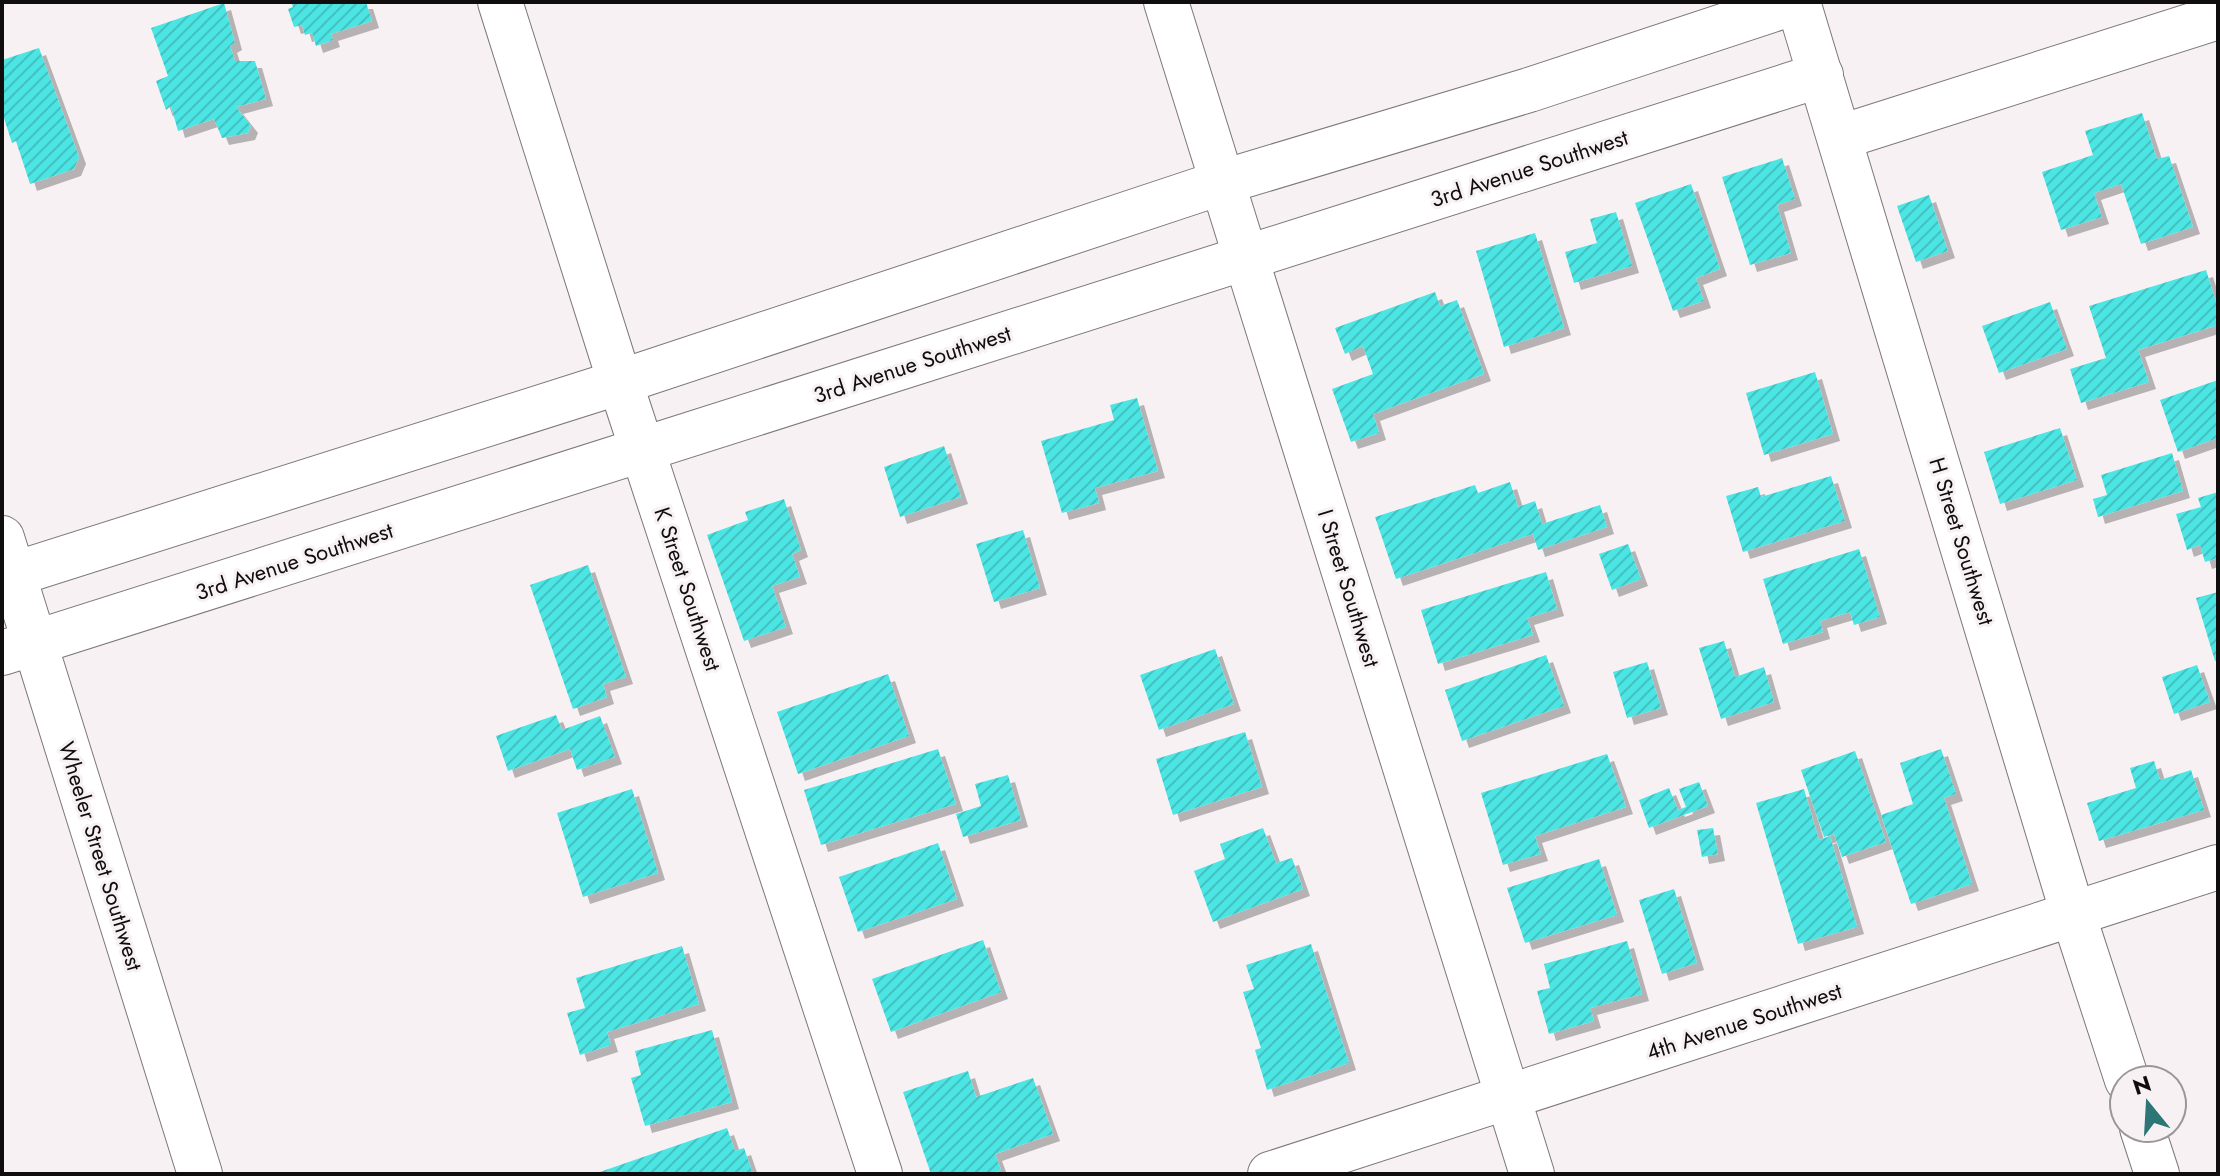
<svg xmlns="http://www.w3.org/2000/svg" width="2220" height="1176" viewBox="0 0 2220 1176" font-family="Jost,sans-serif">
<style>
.building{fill:url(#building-hatch);filter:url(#shadow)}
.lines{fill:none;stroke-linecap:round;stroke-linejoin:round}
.minor-casing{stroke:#7d7779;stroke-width:46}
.minor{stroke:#fff;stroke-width:44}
.labels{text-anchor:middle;stroke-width:6;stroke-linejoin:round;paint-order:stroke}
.street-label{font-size:22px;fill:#100d0e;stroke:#f8f1f3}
</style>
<defs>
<pattern id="building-hatch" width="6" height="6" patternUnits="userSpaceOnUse" patternTransform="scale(2)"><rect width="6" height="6" fill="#4be5e3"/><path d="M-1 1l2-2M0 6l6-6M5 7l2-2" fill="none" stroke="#40c3c2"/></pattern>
<filter id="shadow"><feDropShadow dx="7" dy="7" stdDeviation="0" flood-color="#0004"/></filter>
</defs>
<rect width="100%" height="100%" fill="#f8f1f3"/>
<!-- building -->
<g class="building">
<polygon points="291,2 366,2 372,21 331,34 333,40 316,46 312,33 305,35 302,25 294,27 288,9 293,7"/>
<polygon points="224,3 235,43 230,46 235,61 255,61 266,99 236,107 251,126 248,133 222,138 214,119 178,131 171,106 166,110 156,81 168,76 151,28"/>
<polygon points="39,48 79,157 74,169 30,184 16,141 12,143 2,112 2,60"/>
<polygon points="2142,113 2157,159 2169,156 2193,227 2141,244 2121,184 2094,193 2102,217 2061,230 2042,172 2093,155 2085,131"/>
<polygon points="1782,158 1795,199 1777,205 1791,253 1750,265 1722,177"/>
<polygon points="1691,184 1720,269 1696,278 1704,301 1673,311 1635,203"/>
<polygon points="1929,195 1948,251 1916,262 1897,206"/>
<polygon points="1616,212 1632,266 1574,283 1565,252 1597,243 1590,219"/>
<polygon points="1535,233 1564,328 1504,347 1476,251"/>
<polygon points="2206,270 2218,308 2218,325 2138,350 2149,382 2081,403 2070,369 2106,358 2089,306"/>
<polygon points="1435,292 1440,306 1457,300 1484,374 1373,414 1379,433 1351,442 1332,389 1373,374 1363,346 1345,354 1335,328"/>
<polygon points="2050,302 2067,349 1999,373 1982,326"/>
<polygon points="1815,372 1833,434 1764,455 1746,393"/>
<polygon points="2218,380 2218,438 2178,452 2160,400"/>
<polygon points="1137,398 1158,471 1095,488 1099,503 1062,513 1041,441 1114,420 1110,405"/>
<polygon points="2060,428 2077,480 2000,504 1984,452"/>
<polygon points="944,446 961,497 900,517 884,467"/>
<polygon points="2172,453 2183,491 2098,517 2093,499 2107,495 2101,475"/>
<polygon points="1831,476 1845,521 1743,552 1726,496 1758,487 1761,497"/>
<polygon points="1510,482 1518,507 1535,501 1542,524 1600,505 1607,527 1538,550 1533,534 1396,579 1375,517 1475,485 1478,493"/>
<polygon points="2218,492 2218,558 2205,562 2200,545 2187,550 2176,514 2201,507 2198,498"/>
<polygon points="784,499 801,550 792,554 800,577 772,586 786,627 744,641 707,535 748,520 745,512"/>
<polygon points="1023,530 1040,588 994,602 976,544"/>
<polygon points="1628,544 1641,579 1612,590 1599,554"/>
<polygon points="1859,549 1880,617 1854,625 1850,612 1820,621 1823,632 1783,644 1763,579"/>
<polygon points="588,565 626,677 603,684 607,697 573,709 530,585"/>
<polygon points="1546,572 1557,609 1527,618 1533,635 1438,664 1421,610"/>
<polygon points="2218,592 2218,660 2215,661 2196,598"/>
<polygon points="1724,641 1735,677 1764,667 1774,702 1721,719 1699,648"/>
<polygon points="1215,649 1234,704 1159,730 1140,675"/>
<polygon points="1546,655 1564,706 1462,741 1445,690"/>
<polygon points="1647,662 1661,708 1627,718 1613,672"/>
<polygon points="2197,665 2210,702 2174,714 2162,677"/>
<polygon points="888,674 909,736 798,774 777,712"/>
<polygon points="556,715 562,730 600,716 615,757 577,770 570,749 508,771 496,736"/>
<polygon points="1245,732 1262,787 1173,815 1156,759"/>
<polygon points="938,749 956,804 821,845 804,790"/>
<polygon points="1941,749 1956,794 1944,798 1972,884 1911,904 1881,815 1913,804 1900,763"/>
<polygon points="1855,751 1886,842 1842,857 1834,834 1824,837 1801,770"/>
<polygon points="1607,754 1626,807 1535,836 1541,854 1503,865 1481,793"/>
<polygon points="2154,761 2160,780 2191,770 2204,810 2099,841 2087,803 2136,788 2130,768"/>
<polygon points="1008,775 1021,820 963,837 956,814 981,806 975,784"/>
<polygon points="1699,782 1708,806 1649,828 1639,800 1669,788 1678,810 1686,807 1679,789"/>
<polygon points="632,789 658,873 583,897 557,813"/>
<polygon points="1804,789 1819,840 1830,836 1857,927 1798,944 1756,803"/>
<polygon points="1263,828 1276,863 1292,858 1303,889 1213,922 1194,871 1225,859 1220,844"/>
<polygon points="1713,828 1718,854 1702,857 1697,830"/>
<polygon points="938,843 957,899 858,932 839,877"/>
<polygon points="1599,859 1617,915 1525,943 1507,888"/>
<polygon points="1674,889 1697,963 1662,974 1639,900"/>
<polygon points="983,940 1001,992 891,1032 872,979"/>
<polygon points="1627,941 1642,994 1590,1008 1594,1021 1549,1034 1537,991 1550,988 1544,964"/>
<polygon points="1311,944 1349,1063 1267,1090 1255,1050 1261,1048 1243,992 1254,989 1246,965"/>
<polygon points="682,946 699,1004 607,1032 611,1045 580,1055 567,1013 585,1008 576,978"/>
<polygon points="712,1030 732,1102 645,1126 631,1078 641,1075 635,1051"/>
<polygon points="968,1071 976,1097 1033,1078 1053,1134 995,1154 1001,1170 990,1174 931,1174 903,1092"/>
<polygon points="727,1128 735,1151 744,1148 753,1174 594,1174"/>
</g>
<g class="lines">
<!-- minor casing -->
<g class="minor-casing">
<g id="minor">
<polyline points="500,2 620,382 880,1174"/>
<polyline points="1166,2 1532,1174"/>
<polyline points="1798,2 2073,914 2127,1080"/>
<polyline points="1841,137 2218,17"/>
<polyline points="2,538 200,1174"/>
<polyline points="2,578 620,382 1223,182 1529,90 1796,2"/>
<polyline points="2,653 1821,75"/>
<polyline points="2142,1128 2157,1174"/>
<polyline points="1270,1174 2218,867"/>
</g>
</g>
<!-- minor -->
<use href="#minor" class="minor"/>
</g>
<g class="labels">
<!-- street labels -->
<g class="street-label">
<text transform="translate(1529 168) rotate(-18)" y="8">3rd Avenue Southwest</text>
<text transform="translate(912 364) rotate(-18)" y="8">3rd Avenue Southwest</text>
<text transform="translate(1962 541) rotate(73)" y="8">H Street Southwest</text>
<text transform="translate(294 561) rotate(-18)" y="8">3rd Avenue Southwest</text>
<text transform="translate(1349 588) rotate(73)" y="8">I Street Southwest</text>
<text transform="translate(688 589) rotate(72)" y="8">K Street Southwest</text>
<text transform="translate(101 856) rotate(73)" y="8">Wheeler Street Southwest</text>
<text transform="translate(1744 1021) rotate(-18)" y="8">4th Avenue Southwest</text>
</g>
</g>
<!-- border -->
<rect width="2220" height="1176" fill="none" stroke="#100d0e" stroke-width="8"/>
<!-- north arrow -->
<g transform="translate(2148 1104) rotate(342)"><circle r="38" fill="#f8f1f3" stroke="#9b9697" stroke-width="2"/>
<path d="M0-6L14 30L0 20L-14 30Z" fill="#2c7675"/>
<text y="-12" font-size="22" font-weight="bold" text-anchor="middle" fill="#100d0e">N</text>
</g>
</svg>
